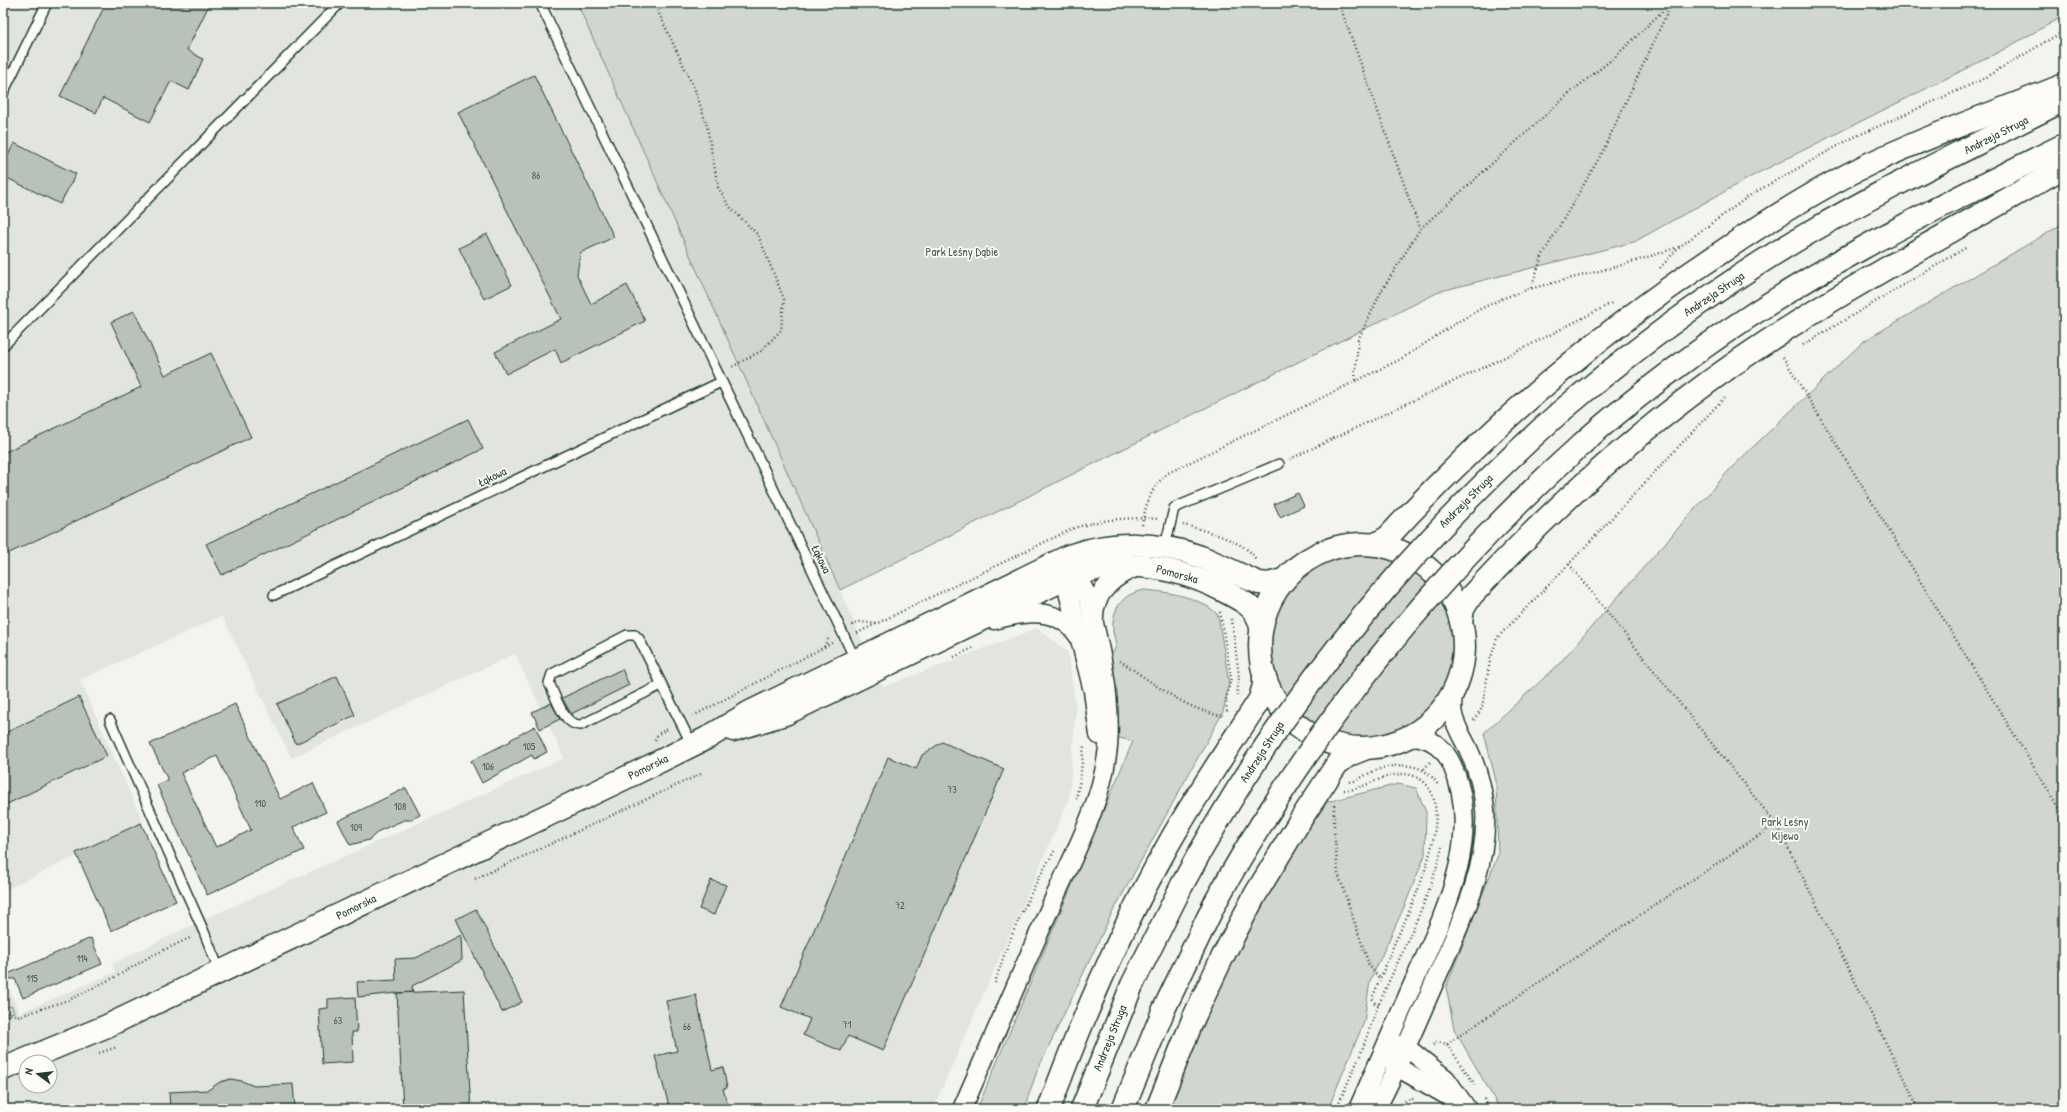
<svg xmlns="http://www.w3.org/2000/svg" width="2067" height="1112" viewBox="0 0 2067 1112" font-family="'Patrick Hand',sans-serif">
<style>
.built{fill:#e2e5df;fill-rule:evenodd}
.green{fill:#d1d6d1;stroke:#788a82}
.building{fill:#b9c1bb;stroke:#1f3d34;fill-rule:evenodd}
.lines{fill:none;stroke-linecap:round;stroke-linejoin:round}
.service-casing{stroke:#1f3d34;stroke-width:12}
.minor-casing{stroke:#1f3d34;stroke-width:21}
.tertiary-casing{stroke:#1f3d34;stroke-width:25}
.primary-casing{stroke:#1f3d34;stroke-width:25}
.path{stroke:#1f3d34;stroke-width:2.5;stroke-dasharray:1 3;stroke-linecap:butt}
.service{stroke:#fdfcf7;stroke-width:9}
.minor{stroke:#fdfcf7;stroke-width:18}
.tertiary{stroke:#fdfcf7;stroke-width:22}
.primary{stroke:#fdfcf7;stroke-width:22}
.primary-bridge-casing{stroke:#1f3d34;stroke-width:25;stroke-linecap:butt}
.primary-bridge{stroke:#fdfcf7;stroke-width:22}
.labels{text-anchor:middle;stroke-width:3.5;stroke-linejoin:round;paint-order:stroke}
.number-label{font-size:10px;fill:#465e56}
.street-label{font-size:12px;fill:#1f3d34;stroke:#fdfcf7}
.park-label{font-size:12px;fill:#435c53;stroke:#fdfcf7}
</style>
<rect width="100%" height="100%" fill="#f4f4ef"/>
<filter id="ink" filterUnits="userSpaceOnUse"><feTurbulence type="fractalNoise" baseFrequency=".025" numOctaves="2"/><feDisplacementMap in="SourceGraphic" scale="8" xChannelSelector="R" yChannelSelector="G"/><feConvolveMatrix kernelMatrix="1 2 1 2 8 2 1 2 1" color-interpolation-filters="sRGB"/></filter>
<g filter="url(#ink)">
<!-- built -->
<g class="built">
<path d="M3,3H577L883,687L1037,628L1068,652L1076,708L1069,800L933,1109H3V972L19,1013L115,972L112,964L200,921L564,758L515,654L291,758L222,616L80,680L144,824L3,891ZM26,1062H50V1086H26Z"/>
<polygon points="3,930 10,946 3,968"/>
</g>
<!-- green -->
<g class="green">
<polygon points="577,3 2064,3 2064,16 1997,53 1758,173 1634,242 1441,291 840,590"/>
<polygon points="2064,223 2064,1109 1500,1109 1454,1029 1446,987 1498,855 1496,781 1484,733 1557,666 1731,468 1864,341"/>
<circle cx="1362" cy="646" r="91"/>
<path d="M1145,590C1169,592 1201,597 1218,615L1229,683L1223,712L1111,915L1037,1071L1024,1109H977L1133,741L1115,737L1107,654L1113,652L1116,647C1116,642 1114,637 1113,632C1111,610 1122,593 1145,590Z"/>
<path d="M1398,784L1416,788L1426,812L1425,855L1405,905L1370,981L1364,1022L1328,1109H1168C1193,1048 1218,987 1249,929C1272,885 1299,843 1327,802Z"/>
<polygon points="12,1006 14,1013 9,1012 3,1014 3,1007"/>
</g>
<!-- building -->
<g class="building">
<polygon points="106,3 210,3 187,50 203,59 189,90 171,81 150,122 103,98 96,113 60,96"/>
<polygon points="534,75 614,237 580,253 577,275 591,304 627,285 645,321 561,363 555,349 506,374 495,352 561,319 458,112"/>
<polygon points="14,143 76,174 60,204 3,176 3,166"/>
<polygon points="487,234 512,285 484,299 459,248"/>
<polygon points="134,311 165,375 211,353 251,437 3,556 3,453 141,387 111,322"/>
<polygon points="468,419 483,449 222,575 206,544"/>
<polygon points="1298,493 1304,506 1280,517 1274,504"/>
<polygon points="622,669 629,685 571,714 570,712 562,698"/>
<polygon points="337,676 355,715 296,744 277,704"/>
<polygon points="79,697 107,756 3,806 3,734"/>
<polygon points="551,703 560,719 540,729 532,712"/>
<path d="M235,704L280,799L313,783L326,812L293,827L304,850L207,895L157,785L168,780L150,744ZM217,756L251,830L216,847L181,773Z"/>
<polygon points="535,726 547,752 534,759 532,755 482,783 471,761 511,741 510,740"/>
<polygon points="942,742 1004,769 883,1051 848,1036 841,1051 803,1035 810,1019 781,1007 888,757 916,769 922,755"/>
<polygon points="406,788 420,815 410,820 404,820 379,831 369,840 350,845 338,821"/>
<polygon points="141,823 176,901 111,931 76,853"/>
<polygon points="711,880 726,885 714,915 699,909"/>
<polygon points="476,909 522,1002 502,1012 456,919"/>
<polygon points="461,935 462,960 412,986 413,992 397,993 464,990 471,1109 403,1109 397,993 358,997 357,982 396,980 395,959 416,958"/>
<polygon points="91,938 102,964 23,998 15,979 3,979 3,976"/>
<polygon points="696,995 712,1070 723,1067 727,1088 723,1089 729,1109 670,1109 655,1056 677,1051 666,1001"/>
<polygon points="355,997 357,1032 352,1032 353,1062 322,1064 319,1009 328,1008 328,999"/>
<polygon points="231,1079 242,1081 254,1086 293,1084 295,1109 170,1109 169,1092 208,1090 220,1082"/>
</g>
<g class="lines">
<!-- service casing -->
<g class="service-casing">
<g id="service">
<polyline points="540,3 856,661"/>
<polyline points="3,93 47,3"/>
<polyline points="3,346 340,3"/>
<polyline points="1165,547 1174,508 1279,464"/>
<polyline points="274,595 721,382"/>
<path d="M661,685L581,725C563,726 556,696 549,683L552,674L627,635H635L639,639L692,745"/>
<polyline points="110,720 204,932 220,972"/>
</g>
</g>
<!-- minor casing -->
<g class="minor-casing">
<g id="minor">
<polyline points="1070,567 1067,584 1069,596 1093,691 1099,735"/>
<path d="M1094,618C1093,593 1116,574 1138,567"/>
<path d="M994,620C1025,611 1059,606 1079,637"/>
<polyline points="1395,1044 1406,1047 1446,1079 1467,1109"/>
<polyline points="1389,1059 1397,1067 1462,1104"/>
<path d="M962,1109C992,1040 1023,970 1053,901C1075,852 1103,800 1108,747C1112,696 1100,647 1088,598C1083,585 1076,575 1063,571"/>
<path d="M1358,1109C1375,1070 1392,1031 1409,993C1439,924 1486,840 1452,765C1444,747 1430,736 1410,736"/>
<path d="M1376,1109C1397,1070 1414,1029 1432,988C1456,932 1489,872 1485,809C1483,790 1478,771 1470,753C1460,730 1447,718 1454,691"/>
</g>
</g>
<!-- tertiary casing -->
<g class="tertiary-casing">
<g id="tertiary">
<circle cx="1362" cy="646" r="102"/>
<path d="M733,730L785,714L1063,580C1117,556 1173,565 1224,591C1241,600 1258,607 1261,628"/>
<path d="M3,1069L107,1026L642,770L707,738L750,712L1069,556C1112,541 1158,541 1201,557C1221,565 1239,575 1259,583L1268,584L1284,580"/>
</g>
</g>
<!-- primary casing -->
<g class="primary-casing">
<g id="primary">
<path d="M1559,413C1637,347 1718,286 1807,234C1890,185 1978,144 2064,100"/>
<path d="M1584,442C1611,417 1640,395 1669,373C1791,280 1926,212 2064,145"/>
<path d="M1376,544L1388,537C1488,428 1600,332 1723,251C1770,219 1818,189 1869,164C1932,134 1999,111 2064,85"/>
<path d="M1461,621L1463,609L1471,596C1549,511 1636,433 1731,366C1837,292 1952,232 2064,167"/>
<path d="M1049,1109C1082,1018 1121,929 1168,845C1196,795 1229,747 1260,699L1264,685V675"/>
<polyline points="1082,1109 1132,985 1182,885"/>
<polyline points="1123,1109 1164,1009 1215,903"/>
<polyline points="1157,1109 1194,1017 1222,958 1255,895 1301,819 1337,764 1349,755 1364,749"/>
</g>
</g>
<!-- path -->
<g class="path">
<polyline points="654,3 695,90 707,126 718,187 729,206 758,235 784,299 781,330 761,351 730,368"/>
<polyline points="1339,3 1420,229"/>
<polyline points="1660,268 1679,247 1752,194 1850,139 1979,81 2064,31"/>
<polyline points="1531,288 1542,256 1601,155 1671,5"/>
<polyline points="1803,345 1967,247"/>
<polyline points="1783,357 2064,816"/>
<polyline points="1355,380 1358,340 1381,292 1420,229 1571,92 1615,57 1671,3"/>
<polyline points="1290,459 1524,348 1612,303"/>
<path d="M1142,525C1146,503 1151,487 1168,473L1399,360C1431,341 1461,317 1495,302C1525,288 1559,282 1591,273C1620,266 1649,257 1678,247"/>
<path d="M1183,525C1201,529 1249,542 1256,560"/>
<polyline points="1569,564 1776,824 1919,1109"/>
<polyline points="1220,612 1231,678 1226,700 1227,712"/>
<polyline points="1232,619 1239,677 1237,695"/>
<polyline points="852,625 860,622 877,624"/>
<path d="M857,633L1074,528C1103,519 1128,517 1159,519"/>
<polyline points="824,647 829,637"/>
<polyline points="954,657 973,648"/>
<path d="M1120,661C1151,681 1186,711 1224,716"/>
<polyline points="693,716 832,643"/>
<polyline points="1474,720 1482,708 1490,661 1497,638 1569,564 1724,398"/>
<polyline points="655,740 658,734 669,728"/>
<polyline points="1424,769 1430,762"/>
<path d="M1350,782C1358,781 1364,775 1372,772C1395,762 1424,761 1438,785"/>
<path d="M1344,790C1361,792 1391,767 1414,776C1466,796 1410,910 1395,942C1387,961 1380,980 1372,998L1375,1003L1379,1005"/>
<polyline points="1076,799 1080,780 1084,745"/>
<polyline points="1334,805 1334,831 1338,873 1369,965 1380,979"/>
<polyline points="475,879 703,773"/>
<path d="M995,983C1007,941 1032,887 1055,850"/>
<polyline points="3,1017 10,1014 20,1016 71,999 121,974 149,957 192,937"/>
<polyline points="1447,1044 1776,824"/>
<polyline points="1433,1045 1436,1042 1447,1044 1475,1085"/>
<polyline points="99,1053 117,1047"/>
<path d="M1360,1056C1366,1038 1372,1021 1379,1004C1401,952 1429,902 1442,847"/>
<polyline points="1484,1099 1490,1109"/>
<polyline points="1401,1103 1410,1099 1415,1099"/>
<polyline points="1336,1109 1358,1060"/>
</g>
<!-- service -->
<use href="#service" class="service"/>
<!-- minor -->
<use href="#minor" class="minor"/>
<!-- tertiary -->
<use href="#tertiary" class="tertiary"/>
<!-- primary -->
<use href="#primary" class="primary"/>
<!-- primary-bridge casing -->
<g class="primary-bridge-casing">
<g id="primary-bridge">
<path d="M1182,885C1278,705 1408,548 1559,413"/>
<path d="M1215,903C1234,868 1255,833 1277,800C1363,665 1466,548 1584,442"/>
</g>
</g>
<!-- primary-bridge -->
<use href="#primary-bridge" class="primary-bridge"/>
</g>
</g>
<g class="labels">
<!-- number labels -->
<g class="number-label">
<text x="536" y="179">86</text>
<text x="529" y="750">105</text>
<text x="488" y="770">106</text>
<text x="952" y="793">73</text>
<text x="260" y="807">110</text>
<text x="400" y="810">108</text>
<text x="356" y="831">109</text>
<text x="900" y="909">72</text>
<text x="82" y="962">114</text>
<text x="32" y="982">115</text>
<text x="338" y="1024">63</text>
<text x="847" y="1028">71</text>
<text x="687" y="1030">66</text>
</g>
<!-- street labels -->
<g class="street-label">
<text transform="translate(1996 135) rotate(-27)" y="4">Andrzeja Struga</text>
<text transform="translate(1714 294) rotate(-34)" y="4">Andrzeja Struga</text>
<text transform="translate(492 477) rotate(-26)" y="4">Łąkowa</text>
<text transform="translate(1466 501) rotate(-45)" y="4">Andrzeja Struga</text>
<text transform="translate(821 559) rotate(64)" y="4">Łąkowa</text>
<text transform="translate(1177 574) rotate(15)" y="4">Pomorska</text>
<text transform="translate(1262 752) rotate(-57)" y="4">Andrzeja Struga</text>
<text transform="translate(648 767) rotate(-26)" y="4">Pomorska</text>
<text transform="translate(356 907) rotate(-26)" y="4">Pomorska</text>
<text transform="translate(1110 1038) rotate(-68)" y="4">Andrzeja Struga</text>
</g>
<!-- park labels -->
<g class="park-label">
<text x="962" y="256">Park Leśny Dąbie</text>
<text x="1785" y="826">Park Leśny<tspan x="1785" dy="14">Kijewo</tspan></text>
</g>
</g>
<!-- margin -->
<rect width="2067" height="1112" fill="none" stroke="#fdfcf7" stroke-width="16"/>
<rect x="8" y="8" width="2051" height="1096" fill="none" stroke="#1f3d34" stroke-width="1.5" filter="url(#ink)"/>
<!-- north arrow -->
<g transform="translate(38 1074) rotate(285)"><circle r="19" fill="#fdfcf7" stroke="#a4b0a9"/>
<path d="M0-3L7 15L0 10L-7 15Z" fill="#1f3d34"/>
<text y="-6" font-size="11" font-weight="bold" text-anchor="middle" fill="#1f3d34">N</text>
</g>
</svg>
